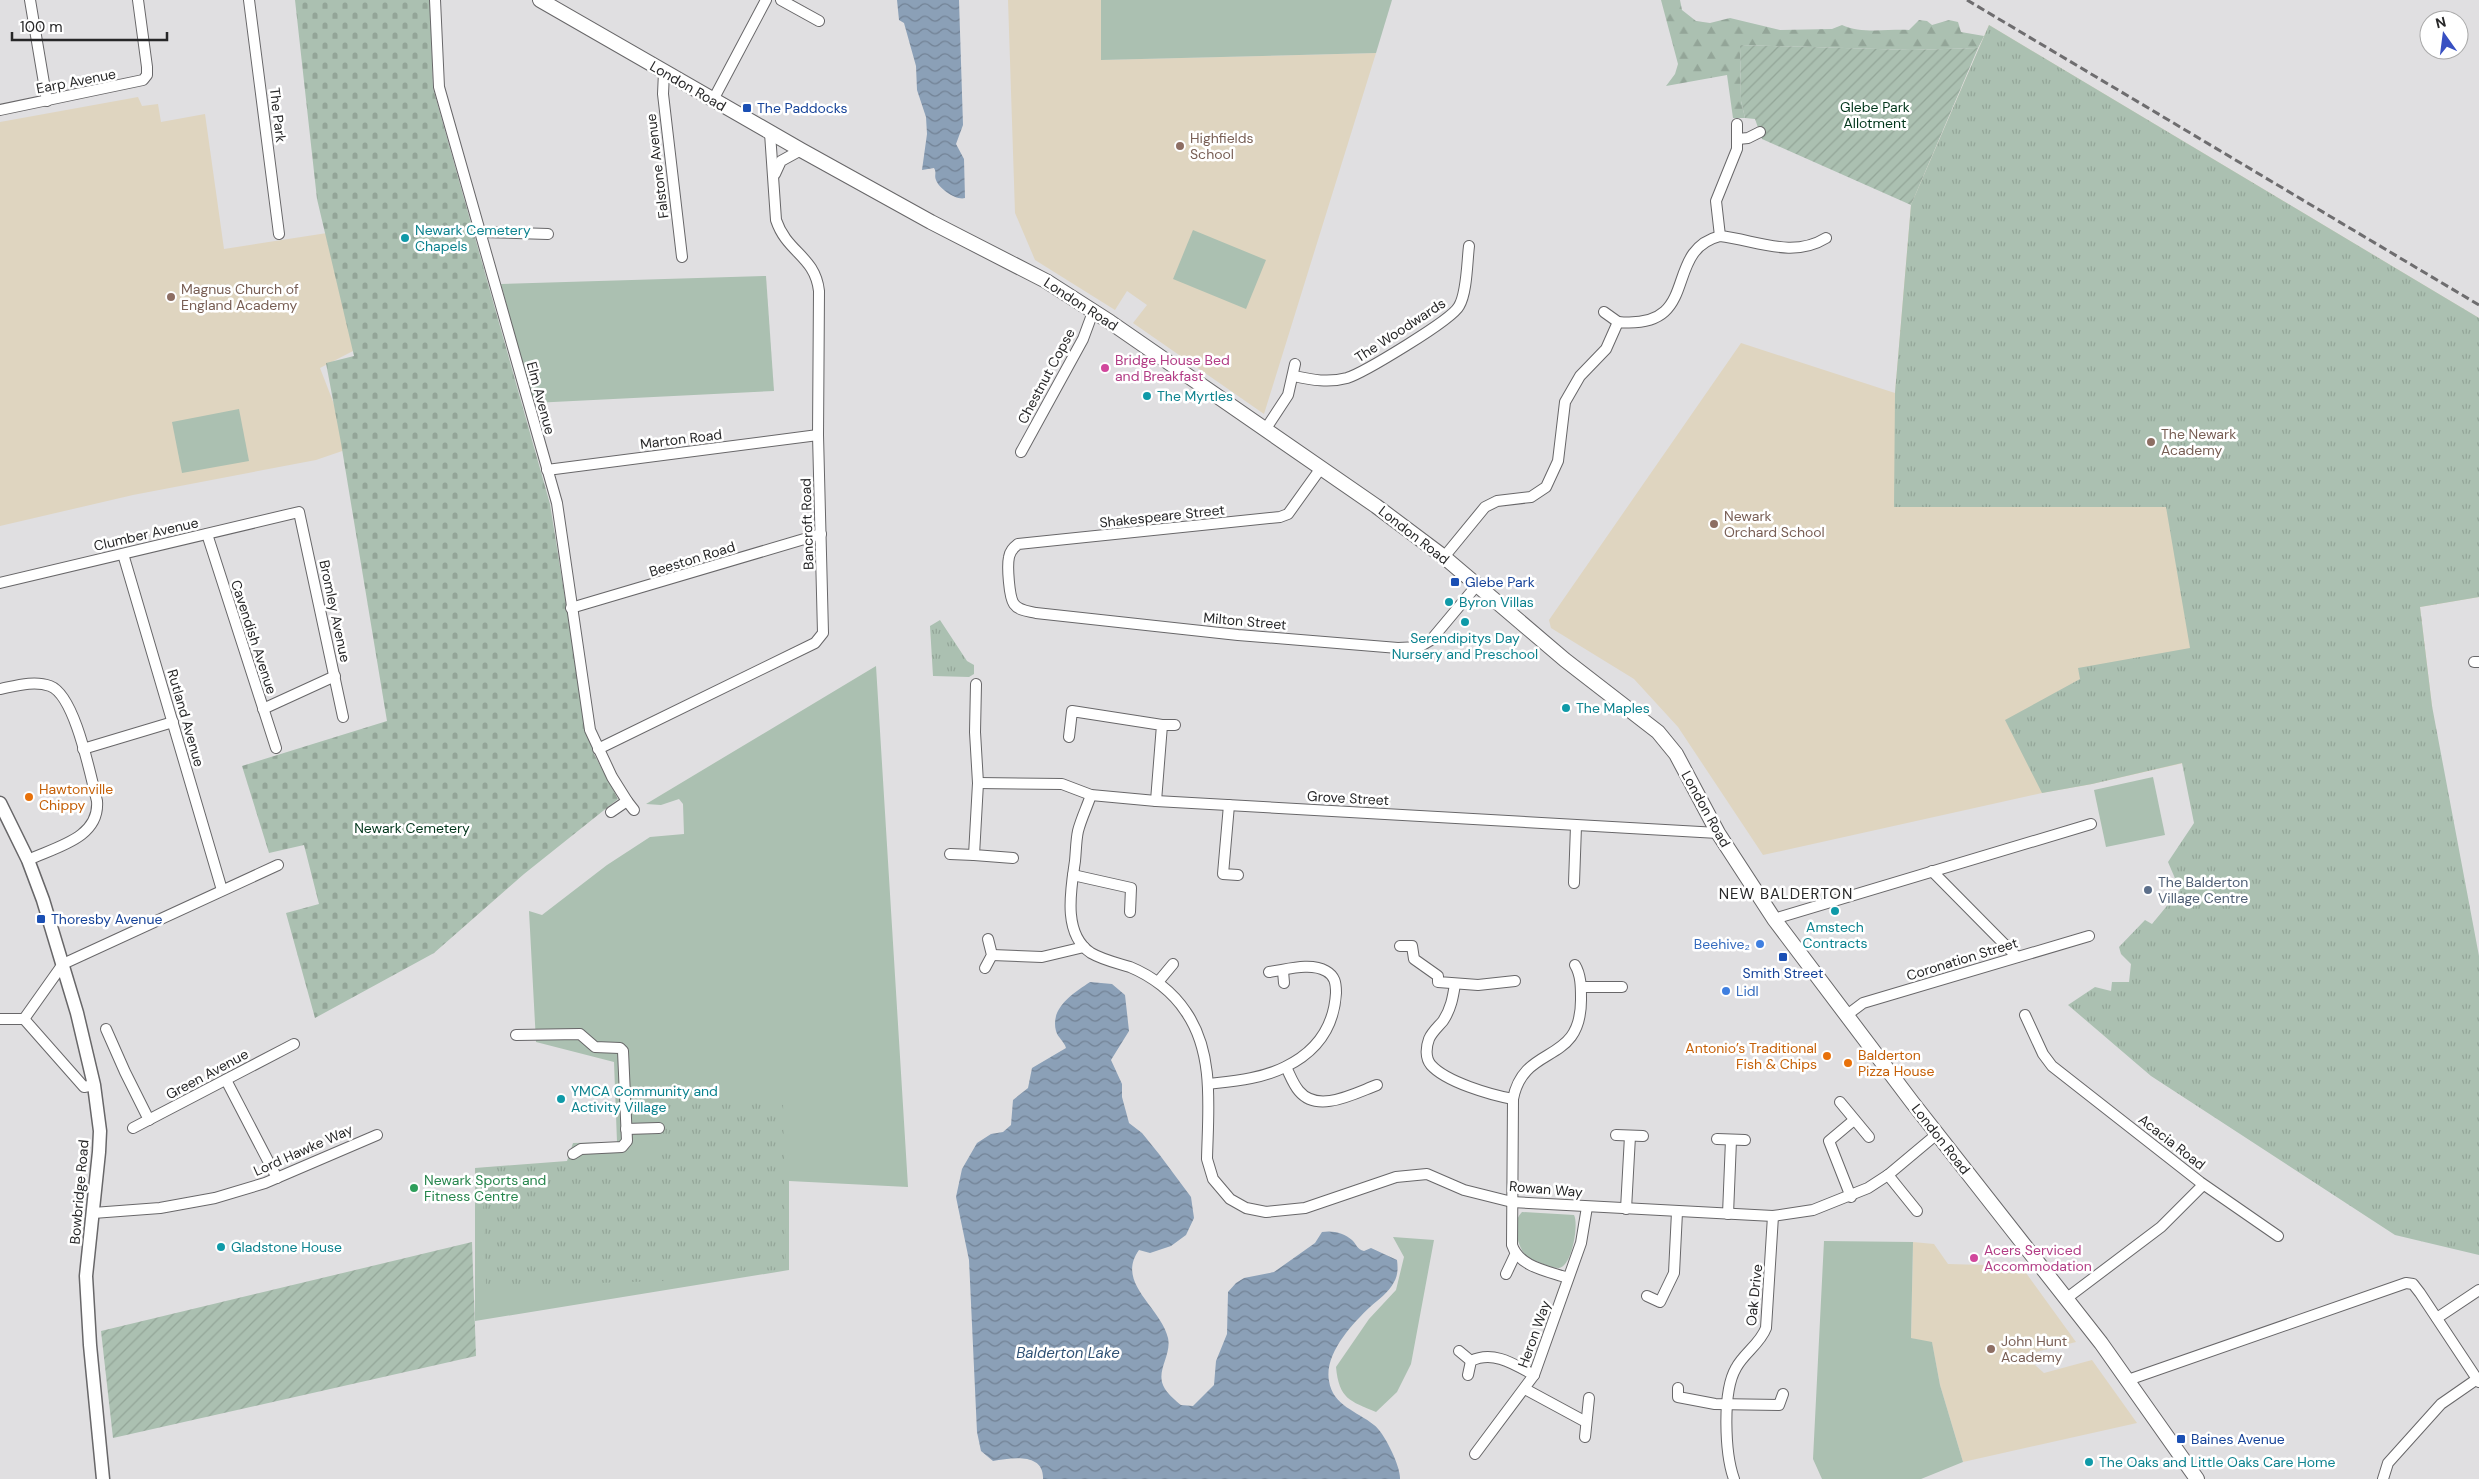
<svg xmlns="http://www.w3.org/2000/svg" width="2479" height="1479" viewBox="0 0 2479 1479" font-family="'DM Sans',sans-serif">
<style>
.education{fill:#dfd5c0}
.grass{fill:#abc0b1}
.forest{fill:url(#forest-firs)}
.cemetery{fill:url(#cemetery-stones)}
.park{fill:url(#park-tufts)}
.garden{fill:url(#garden-furrows)}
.water{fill:url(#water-waves)}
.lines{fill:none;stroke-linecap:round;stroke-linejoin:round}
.minor-casing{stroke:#686769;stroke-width:12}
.tertiary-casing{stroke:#686769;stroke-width:15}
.secondary-casing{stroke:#686769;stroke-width:16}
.minor{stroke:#fff;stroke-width:10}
.tertiary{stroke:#fff;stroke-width:12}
.secondary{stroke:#fff;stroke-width:14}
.rail{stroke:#6e6d6f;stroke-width:3;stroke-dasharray:8 4;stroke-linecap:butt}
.transit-dot{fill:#1a4fb4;stroke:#fff;stroke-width:2}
.education-dot{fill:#8d6e63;stroke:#fff;stroke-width:2}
.culture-dot{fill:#0f9aa8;stroke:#fff;stroke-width:2}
.hotel-dot{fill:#d1479c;stroke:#fff;stroke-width:2}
.food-dot{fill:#e8710a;stroke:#fff;stroke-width:2}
.service-dot{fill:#5c6f8a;stroke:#fff;stroke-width:2}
.shop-dot{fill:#3f7fe0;stroke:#fff;stroke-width:2}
.leisure-dot{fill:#2e9e5b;stroke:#fff;stroke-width:2}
.labels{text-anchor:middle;stroke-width:5;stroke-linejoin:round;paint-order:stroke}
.street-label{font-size:14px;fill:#272728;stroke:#fff}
.park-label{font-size:14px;fill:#00351a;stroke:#fff}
.transit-label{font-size:14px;fill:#164399;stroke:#fff;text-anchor:start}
.education-label{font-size:14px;fill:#785e54;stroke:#fff;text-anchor:start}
.culture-label{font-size:14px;fill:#0d838f;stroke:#fff;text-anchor:start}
.hotel-label{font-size:14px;fill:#b23c85;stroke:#fff;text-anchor:start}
.food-label{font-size:14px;fill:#c56008;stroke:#fff;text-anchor:start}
.service-label{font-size:14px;fill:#4e5e75;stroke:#fff;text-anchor:start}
.shop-label{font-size:14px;fill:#366cbe;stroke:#fff;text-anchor:end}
.leisure-label{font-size:14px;fill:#27864d;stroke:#fff;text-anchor:start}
.neighbourhood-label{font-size:15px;letter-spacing:1px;fill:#272728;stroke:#fff}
.water-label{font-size:15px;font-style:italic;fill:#305275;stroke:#fff}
</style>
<defs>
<pattern id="forest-firs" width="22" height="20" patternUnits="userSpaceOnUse" patternTransform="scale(1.25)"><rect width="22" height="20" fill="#abc0b1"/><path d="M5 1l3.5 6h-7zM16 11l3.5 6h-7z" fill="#93a598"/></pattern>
<pattern id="cemetery-stones" width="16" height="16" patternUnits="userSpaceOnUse" patternTransform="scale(1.25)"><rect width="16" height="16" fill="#abc0b1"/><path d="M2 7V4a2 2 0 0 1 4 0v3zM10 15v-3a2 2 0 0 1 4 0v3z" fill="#93a598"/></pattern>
<pattern id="park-tufts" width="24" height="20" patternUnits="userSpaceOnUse" patternTransform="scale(1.25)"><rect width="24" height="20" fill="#abc0b1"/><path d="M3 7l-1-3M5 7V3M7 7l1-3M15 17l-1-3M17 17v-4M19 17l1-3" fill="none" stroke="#93a598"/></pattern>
<pattern id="garden-furrows" width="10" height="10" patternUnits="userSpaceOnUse" patternTransform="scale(1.25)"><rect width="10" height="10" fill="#abc0b1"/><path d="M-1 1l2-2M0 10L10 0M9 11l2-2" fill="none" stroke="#93a598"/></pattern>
<pattern id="water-waves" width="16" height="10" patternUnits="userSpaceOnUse" patternTransform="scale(1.25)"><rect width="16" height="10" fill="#8ba0b7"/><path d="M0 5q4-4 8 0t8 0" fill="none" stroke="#728295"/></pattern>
</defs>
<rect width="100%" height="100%" fill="#e0dfe1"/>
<!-- education -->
<g class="education">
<polygon points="1008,0 1101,0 1101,60 1376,53 1264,414 1133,323 1147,305 1127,291 1115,310 1035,260 1015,213"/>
<polygon points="1989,25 2479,318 2479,597 2420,607 2432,706 2092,784 2042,793 1763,855 1678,727 1634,679 1551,628 1549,620 1741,343 1895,393 1911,205"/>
<polygon points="138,97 142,106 158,104 161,122 205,114 224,249 327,233 355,350 320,368 351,448 316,460 133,495 0,526 0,122"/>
<polygon points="1913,1242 1934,1244 1948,1264 2021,1266 2076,1342 2024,1355 2044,1373 2092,1360 2137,1423 1963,1462 1940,1385 1932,1343 1911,1338"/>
</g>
<!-- grass -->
<g class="grass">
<polygon points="1101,0 1392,0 1376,53 1101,60"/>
<polygon points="1193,230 1266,260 1246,309 1173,279"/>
<polygon points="766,276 774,391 533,403 501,284"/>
<polygon points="239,409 249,461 182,473 172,422"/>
<polygon points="876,666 908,1187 789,1181 789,1270 475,1321 475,1168 567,1161 573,1143 617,1142 614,1062 536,1042 529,911 542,915 607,865 650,837 684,834 683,804 679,799 661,805 646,804"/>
<polygon points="2153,777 2165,835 2106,847 2094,790"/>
<path d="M1522,1212L1574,1215C1579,1224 1572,1267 1559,1268C1550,1268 1535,1260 1526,1257C1518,1245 1510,1224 1522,1212Z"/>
<path d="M1393,1237L1434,1240L1411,1364L1397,1392L1376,1412C1350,1401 1339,1399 1336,1367L1369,1319L1396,1290L1404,1257Z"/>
<polygon points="1824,1241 1913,1242 1911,1338 1932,1342 1940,1385 1963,1462 1921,1479 1822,1479 1813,1459"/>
</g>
<!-- forest -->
<path class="forest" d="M1661,0H1680L1682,10L1696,21L1710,23L1730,18L1780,30L1832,29L1842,25C1861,34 1887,29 1909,30L1919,20L1927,21L1932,25L1949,20L1958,22L1961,32L1984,36L1978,48L1911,50L1740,45L1741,101L1745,118H1733L1727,75L1666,86L1675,74L1678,64Z"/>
<!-- cemetery -->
<polygon class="cemetery" points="295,0 430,0 433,88 550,504 584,716 593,752 618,799 524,874 434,953 315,1018 286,913 319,904 304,845 269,853 242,766 387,721 341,443 326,363 354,356 317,199"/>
<!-- park -->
<g class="park">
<polygon points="1989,25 2479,318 2479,597 2420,607 2432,706 2479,956 2479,1255 2395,1235 2151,1076 2068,1005 2095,987 2111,991 2112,982 2129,982 2131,964 2121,954 2119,947 2145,920 2152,924 2180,890 2168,862 2194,823 2182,763 2092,784 2042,793 2005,720 2080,679 2078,668 2190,648 2166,507 1894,507 1895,393 1911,205"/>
<polygon points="940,620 967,661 974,665 974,674 969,677 933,676 930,626"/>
<polygon points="661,1101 783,1101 786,1270 665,1273 665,1281 486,1286 482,1168 662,1160"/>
</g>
<!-- garden -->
<g class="garden">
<polygon points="1740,45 1911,50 1978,48 1911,205 1762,139 1755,119 1745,118 1741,101"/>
<polygon points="472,1242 476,1356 113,1438 101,1331"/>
</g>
<!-- water -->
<g class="water">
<path d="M897,0H959L963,125L956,144L964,159L965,198C957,201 939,189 936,180C934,175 937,173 934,168L922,170L927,134L926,117L917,90L916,66L904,23L899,20Z"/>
<path d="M1090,982L1112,984L1125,995L1129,1031L1111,1060L1122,1084V1097L1129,1123L1142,1133L1159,1154L1191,1197L1194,1218L1186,1235L1171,1246L1150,1253L1139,1250C1115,1283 1161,1307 1168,1338C1172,1356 1154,1372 1165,1389C1169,1395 1176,1401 1181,1405L1193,1406L1214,1385L1216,1361L1227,1334L1228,1292L1236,1283L1244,1278L1274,1272L1315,1243L1322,1232C1332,1230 1345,1233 1352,1240C1357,1245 1357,1249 1364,1251L1371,1248L1397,1260C1398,1267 1398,1276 1394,1282C1389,1292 1378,1300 1370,1307C1352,1324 1324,1354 1329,1381C1333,1406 1357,1411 1374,1425C1384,1432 1401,1467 1400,1479H1043C1044,1452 1011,1458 993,1461L981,1451L977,1432L969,1260L956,1197L962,1169L977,1143L991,1134L1003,1132L1011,1125L1013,1100L1028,1088L1032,1068L1066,1048C1064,1041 1058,1038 1056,1031C1050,1008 1072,994 1090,982Z"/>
</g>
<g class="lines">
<!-- minor casing -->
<g class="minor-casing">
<g id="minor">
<polyline points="30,0 47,101"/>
<polyline points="249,0 279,234"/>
<polyline points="435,0 439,87 557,503 590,730 612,777 627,801 611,812"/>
<polyline points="781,0 819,21"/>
<polyline points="664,72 663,94 682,257"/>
<polyline points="713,100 766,0"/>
<polyline points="0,110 143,80 147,75 147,67 138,0"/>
<polyline points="1738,139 1748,138 1760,132"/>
<polyline points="775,174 781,161 801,150"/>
<polyline points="481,232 548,234"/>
<polyline points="1720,236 1716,201 1737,149 1737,124"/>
<polyline points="1604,312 1618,322"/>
<path d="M1294,376C1312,380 1329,383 1347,378C1363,373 1452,320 1459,306C1467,293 1467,262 1469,246"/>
<polyline points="1265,430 1288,395 1295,364"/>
<polyline points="1021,452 1083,339 1093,312"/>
<path d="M1321,468L1288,514L1280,517L1018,544C1013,548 1010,551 1009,557C1007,566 1009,597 1014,604C1019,611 1028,611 1036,613L1238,635L1398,648L1419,647L1431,640L1477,585"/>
<polyline points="547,470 818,435"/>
<polyline points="207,534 276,748"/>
<polyline points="123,554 222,890"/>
<path d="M1444,557L1485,507L1497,501L1531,497L1546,487L1558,461L1565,402L1580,376L1606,349L1618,322C1703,330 1661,251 1720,236C1756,240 1792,259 1826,238"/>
<polyline points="0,583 299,512 343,717"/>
<polyline points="571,608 821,534"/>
<polyline points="2474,662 2479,662"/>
<polyline points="976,684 975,732 978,783 974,855 1013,858"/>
<path d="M0,689C15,686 34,680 50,686C75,695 90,774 97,801C100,838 56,847 28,860"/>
<polyline points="263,709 335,676"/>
<polyline points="1162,725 1175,725"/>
<polyline points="1069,737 1072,711 1162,725 1156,801"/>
<polyline points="83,749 173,722"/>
<path d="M598,749L815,643L823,633L818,435L819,291C815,256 787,253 776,220L770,133"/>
<polyline points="978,783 1062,784 1091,795 1156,801 1718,833"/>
<path d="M1091,795C1087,807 1081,819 1078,831C1076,840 1076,851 1075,861C1071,889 1062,934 1091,953C1103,960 1117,963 1130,967C1152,976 1173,992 1186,1012C1215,1054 1208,1110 1207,1159L1213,1179L1230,1199L1246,1208L1266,1212L1305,1208L1396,1177L1427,1174L1464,1190L1512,1202L1773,1216L1813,1210L1868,1188L1888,1175L1937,1134"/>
<polyline points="627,801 634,810"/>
<polyline points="1229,805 1223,874 1238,875"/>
<polyline points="950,854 974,855"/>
<polyline points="1932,871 2017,957"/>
<polyline points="1073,875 1131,888 1130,912"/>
<polyline points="1574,883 1576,826"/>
<polyline points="1774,919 2091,824"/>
<polyline points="1400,946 1412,946 1414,959 1438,976 1438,982 1478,985 1515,981"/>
<polyline points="992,955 1042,957 1084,947"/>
<polyline points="985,968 992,955 988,939"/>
<polyline points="1283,971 1284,983"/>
<polyline points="1158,982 1173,964"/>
<path d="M1455,984C1453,997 1451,1009 1443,1021C1438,1027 1432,1032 1429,1039C1426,1047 1425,1058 1431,1065C1446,1082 1491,1095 1513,1099"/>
<polyline points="1581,987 1622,987"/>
<polyline points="1847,1015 1863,1003 2089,936"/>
<polyline points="2025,1015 2043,1054 2052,1066 2200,1182 2278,1236"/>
<polyline points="0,1019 24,1019 84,1087 94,1085"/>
<polyline points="24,1019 63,964 278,865"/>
<polyline points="106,1029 125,1072 149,1120"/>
<polyline points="516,1035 580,1034 595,1047 620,1048 623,1051 627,1141 622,1147 581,1149 573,1154"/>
<path d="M1286,1067C1290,1075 1293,1084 1299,1091C1318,1114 1355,1093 1377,1085"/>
<polyline points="226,1080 277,1178"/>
<path d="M1208,1084C1234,1081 1261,1079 1285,1067C1316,1052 1334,1027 1336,993C1336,983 1335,976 1326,971C1310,962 1286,970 1269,972"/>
<polyline points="1840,1102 1869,1137"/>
<polyline points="133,1128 294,1044"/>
<polyline points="626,1129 659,1128"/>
<polyline points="1616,1135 1643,1136"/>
<polyline points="1717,1139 1745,1140"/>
<polyline points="1888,1175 1917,1211"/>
<polyline points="1851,1197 1829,1141 1854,1120"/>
<polyline points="1626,1209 1630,1136"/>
<polyline points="93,1213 160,1208 215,1198 265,1183 377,1135"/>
<polyline points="1728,1214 1731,1140"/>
<polyline points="1506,1274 1515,1255"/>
<path d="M1568,1278C1548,1271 1519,1267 1512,1245L1513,1099C1524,1042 1582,1067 1581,998C1581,987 1581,975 1575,965"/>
<polyline points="1647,1296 1660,1302 1674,1273 1677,1212"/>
<polyline points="2067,1298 2161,1227 2203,1185"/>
<polyline points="2437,1318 2479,1290"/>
<polyline points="1459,1351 1471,1361"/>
<path d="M1468,1375L1471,1361C1493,1350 1514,1364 1534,1375"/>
<polyline points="2128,1380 2406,1283 2413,1284 2420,1293 2479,1382"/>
<polyline points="1678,1388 1678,1397 1715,1404 1779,1405 1783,1394"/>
<polyline points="1525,1389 1586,1422"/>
<polyline points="1585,1437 1589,1398"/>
<polyline points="1475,1454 1534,1375 1581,1243 1587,1207"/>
<path d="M1734,1479C1725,1454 1722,1392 1736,1368C1744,1353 1760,1344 1766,1328L1773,1216"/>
<polyline points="2383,1479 2388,1463 2441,1404 2477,1379"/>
</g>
</g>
<!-- tertiary casing -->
<g class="tertiary-casing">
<polyline id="tertiary" points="0,803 28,860 43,900 77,1013 94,1085 100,1131 99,1152 86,1276 90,1345 103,1479"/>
</g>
<!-- secondary casing -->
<g class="secondary-casing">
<polyline id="secondary" points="540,0 801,150 931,222 1046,281 1110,322 1376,506 1444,557 1565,660 1658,732 1676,754 1718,833 1774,919 1912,1102 2101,1343 2197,1479"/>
</g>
<!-- minor -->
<use href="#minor" class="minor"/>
<!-- tertiary -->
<use href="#tertiary" class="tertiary"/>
<!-- secondary -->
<use href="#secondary" class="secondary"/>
<!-- rail -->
<polyline class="rail" points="1967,0 2479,305"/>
</g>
<!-- markers -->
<g class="transit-dot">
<rect x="742" y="103" width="10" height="10" rx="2.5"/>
<rect x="1450" y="577" width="10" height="10" rx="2.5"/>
<rect x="36" y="914" width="10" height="10" rx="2.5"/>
<rect x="1778" y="952" width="10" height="10" rx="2.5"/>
<rect x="2176" y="1434" width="10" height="10" rx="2.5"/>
</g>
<g class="education-dot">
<circle cx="1180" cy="146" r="5"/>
<circle cx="171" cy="297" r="5"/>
<circle cx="2151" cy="442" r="5"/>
<circle cx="1714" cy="524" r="5"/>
<circle cx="1991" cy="1349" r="5"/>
</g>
<g class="culture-dot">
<circle cx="405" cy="238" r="5"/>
<circle cx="1147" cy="396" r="5"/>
<circle cx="1449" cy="602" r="5"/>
<circle cx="1465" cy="622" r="5"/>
<circle cx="1566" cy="708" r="5"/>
<circle cx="1835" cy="911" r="5"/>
<circle cx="561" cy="1099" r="5"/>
<circle cx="221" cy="1247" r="5"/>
<circle cx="2089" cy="1462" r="5"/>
</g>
<g class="hotel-dot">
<circle cx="1105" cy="368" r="5"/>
<circle cx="1974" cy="1258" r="5"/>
</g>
<g class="food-dot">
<circle cx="29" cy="797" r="5"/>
<circle cx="1827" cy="1056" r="5"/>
<circle cx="1848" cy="1063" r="5"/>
</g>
<circle class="service-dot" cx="2148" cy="890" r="5"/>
<g class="shop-dot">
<circle cx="1760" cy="944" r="5"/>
<circle cx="1726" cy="991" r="5"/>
</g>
<circle class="leisure-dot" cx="414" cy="1188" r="5"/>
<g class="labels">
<!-- street labels -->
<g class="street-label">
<text transform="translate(76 81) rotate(-11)" y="5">Earp Avenue</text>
<text transform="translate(688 86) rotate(30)" y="5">London Road</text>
<text transform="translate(278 115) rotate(83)" y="5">The Park</text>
<text transform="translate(657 166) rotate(-97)" y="5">Falstone Avenue</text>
<text transform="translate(1081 304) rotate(33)" y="5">London Road</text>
<text transform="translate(1400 330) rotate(-33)" y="5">The Woodwards</text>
<text transform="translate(1046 376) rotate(-62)" y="5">Chestnut Copse</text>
<text transform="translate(541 398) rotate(75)" y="5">Elm Avenue</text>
<text transform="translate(681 439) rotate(-7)" y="5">Marton Road</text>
<text transform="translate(1162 516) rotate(-6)" y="5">Shakespeare Street</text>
<text transform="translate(807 524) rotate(-92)" y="5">Bancroft Road</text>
<text transform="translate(146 534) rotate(-13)" y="5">Clumber Avenue</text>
<text transform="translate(1414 535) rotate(38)" y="5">London Road</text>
<text transform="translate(692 559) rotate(-17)" y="5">Beeston Road</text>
<text transform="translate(335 611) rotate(78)" y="5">Bromley Avenue</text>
<text transform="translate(1245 621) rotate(5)" y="5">Milton Street</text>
<text transform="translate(254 637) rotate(72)" y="5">Cavendish Avenue</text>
<text transform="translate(186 718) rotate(74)" y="5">Rutland Avenue</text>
<text transform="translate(1348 798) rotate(3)" y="5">Grove Street</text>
<text transform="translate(1706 809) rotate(61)" y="5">London Road</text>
<text transform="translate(1962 959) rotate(-17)" y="5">Coronation Street</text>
<text transform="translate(207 1074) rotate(-28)" y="5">Green Avenue</text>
<text transform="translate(1941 1139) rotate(52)" y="5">London Road</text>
<text transform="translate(2172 1142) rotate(38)" y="5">Acacia Road</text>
<text transform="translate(303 1150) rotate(-24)" y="5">Lord Hawke Way</text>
<text transform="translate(1546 1189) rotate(5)" y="5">Rowan Way</text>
<text transform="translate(79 1192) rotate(-85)" y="5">Bowbridge Road</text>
<text transform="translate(1754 1295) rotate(-84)" y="5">Oak Drive</text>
<text transform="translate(1534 1334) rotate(-70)" y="5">Heron Way</text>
</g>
<!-- park labels -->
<g class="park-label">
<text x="1875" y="112">Glebe Park<tspan x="1875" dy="16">Allotment</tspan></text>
<text x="412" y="833">Newark Cemetery</text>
</g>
<!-- transit labels -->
<g class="transit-label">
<text x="757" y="113">The Paddocks</text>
<text x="1465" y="587">Glebe Park</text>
<text x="51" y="924">Thoresby Avenue</text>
<text x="1783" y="978" text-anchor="middle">Smith Street</text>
<text x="2191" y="1444">Baines Avenue</text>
</g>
<!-- education labels -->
<g class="education-label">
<text x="1190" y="143">Highfields<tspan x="1190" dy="16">School</tspan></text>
<text x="181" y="294">Magnus Church of<tspan x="181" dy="16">England Academy</tspan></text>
<text x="2161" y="439">The Newark<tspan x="2161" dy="16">Academy</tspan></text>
<text x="1724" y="521">Newark<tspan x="1724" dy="16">Orchard School</tspan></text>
<text x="2001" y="1346">John Hunt<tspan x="2001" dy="16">Academy</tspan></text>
</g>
<!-- culture labels -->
<g class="culture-label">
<text x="415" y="235">Newark Cemetery<tspan x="415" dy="16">Chapels</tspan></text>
<text x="1157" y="401">The Myrtles</text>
<text x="1459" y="607">Byron Villas</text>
<text x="1465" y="643" text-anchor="middle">Serendipitys Day<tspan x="1465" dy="16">Nursery and Preschool</tspan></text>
<text x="1576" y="713">The Maples</text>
<text x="1835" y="932" text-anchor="middle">Amstech<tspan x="1835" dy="16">Contracts</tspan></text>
<text x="571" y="1096">YMCA Community and<tspan x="571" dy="16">Activity Village</tspan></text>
<text x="231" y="1252">Gladstone House</text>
<text x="2099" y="1467">The Oaks and Little Oaks Care Home</text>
</g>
<!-- hotel labels -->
<g class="hotel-label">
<text x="1115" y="365">Bridge House Bed<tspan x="1115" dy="16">and Breakfast</tspan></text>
<text x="1984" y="1255">Acers Serviced<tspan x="1984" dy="16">Accommodation</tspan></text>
</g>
<!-- food labels -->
<g class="food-label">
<text x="39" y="794">Hawtonville<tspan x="39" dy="16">Chippy</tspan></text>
<text x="1817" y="1053" text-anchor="end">Antonio’s Traditional<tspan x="1817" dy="16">Fish &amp; Chips</tspan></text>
<text x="1858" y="1060">Balderton<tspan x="1858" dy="16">Pizza House</tspan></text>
</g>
<!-- service labels -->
<g class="service-label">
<text x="2158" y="887">The Balderton<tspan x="2158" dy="16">Village Centre</tspan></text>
</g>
<!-- shop labels -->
<g class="shop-label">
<text x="1750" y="949">Beehive₂</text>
<text x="1736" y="996" text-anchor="start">Lidl</text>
</g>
<!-- leisure labels -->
<g class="leisure-label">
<text x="424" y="1185">Newark Sports and<tspan x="424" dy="16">Fitness Centre</tspan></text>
</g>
<!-- neighbourhood labels -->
<g class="neighbourhood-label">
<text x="1786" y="899">NEW BALDERTON</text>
</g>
<!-- water labels -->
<g class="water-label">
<text x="1068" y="1358">Balderton Lake</text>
</g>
</g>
<!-- north arrow -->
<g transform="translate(2444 35) rotate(346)"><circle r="24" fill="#ffffff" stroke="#a9a9a9"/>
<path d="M0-4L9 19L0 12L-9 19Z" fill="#3850c2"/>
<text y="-8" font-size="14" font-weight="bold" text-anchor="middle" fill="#272728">N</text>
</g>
<!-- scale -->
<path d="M12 32v8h155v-8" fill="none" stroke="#272728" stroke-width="2.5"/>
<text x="20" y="32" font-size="15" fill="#272728" stroke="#ffffff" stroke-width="4" paint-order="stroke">100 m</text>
</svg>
